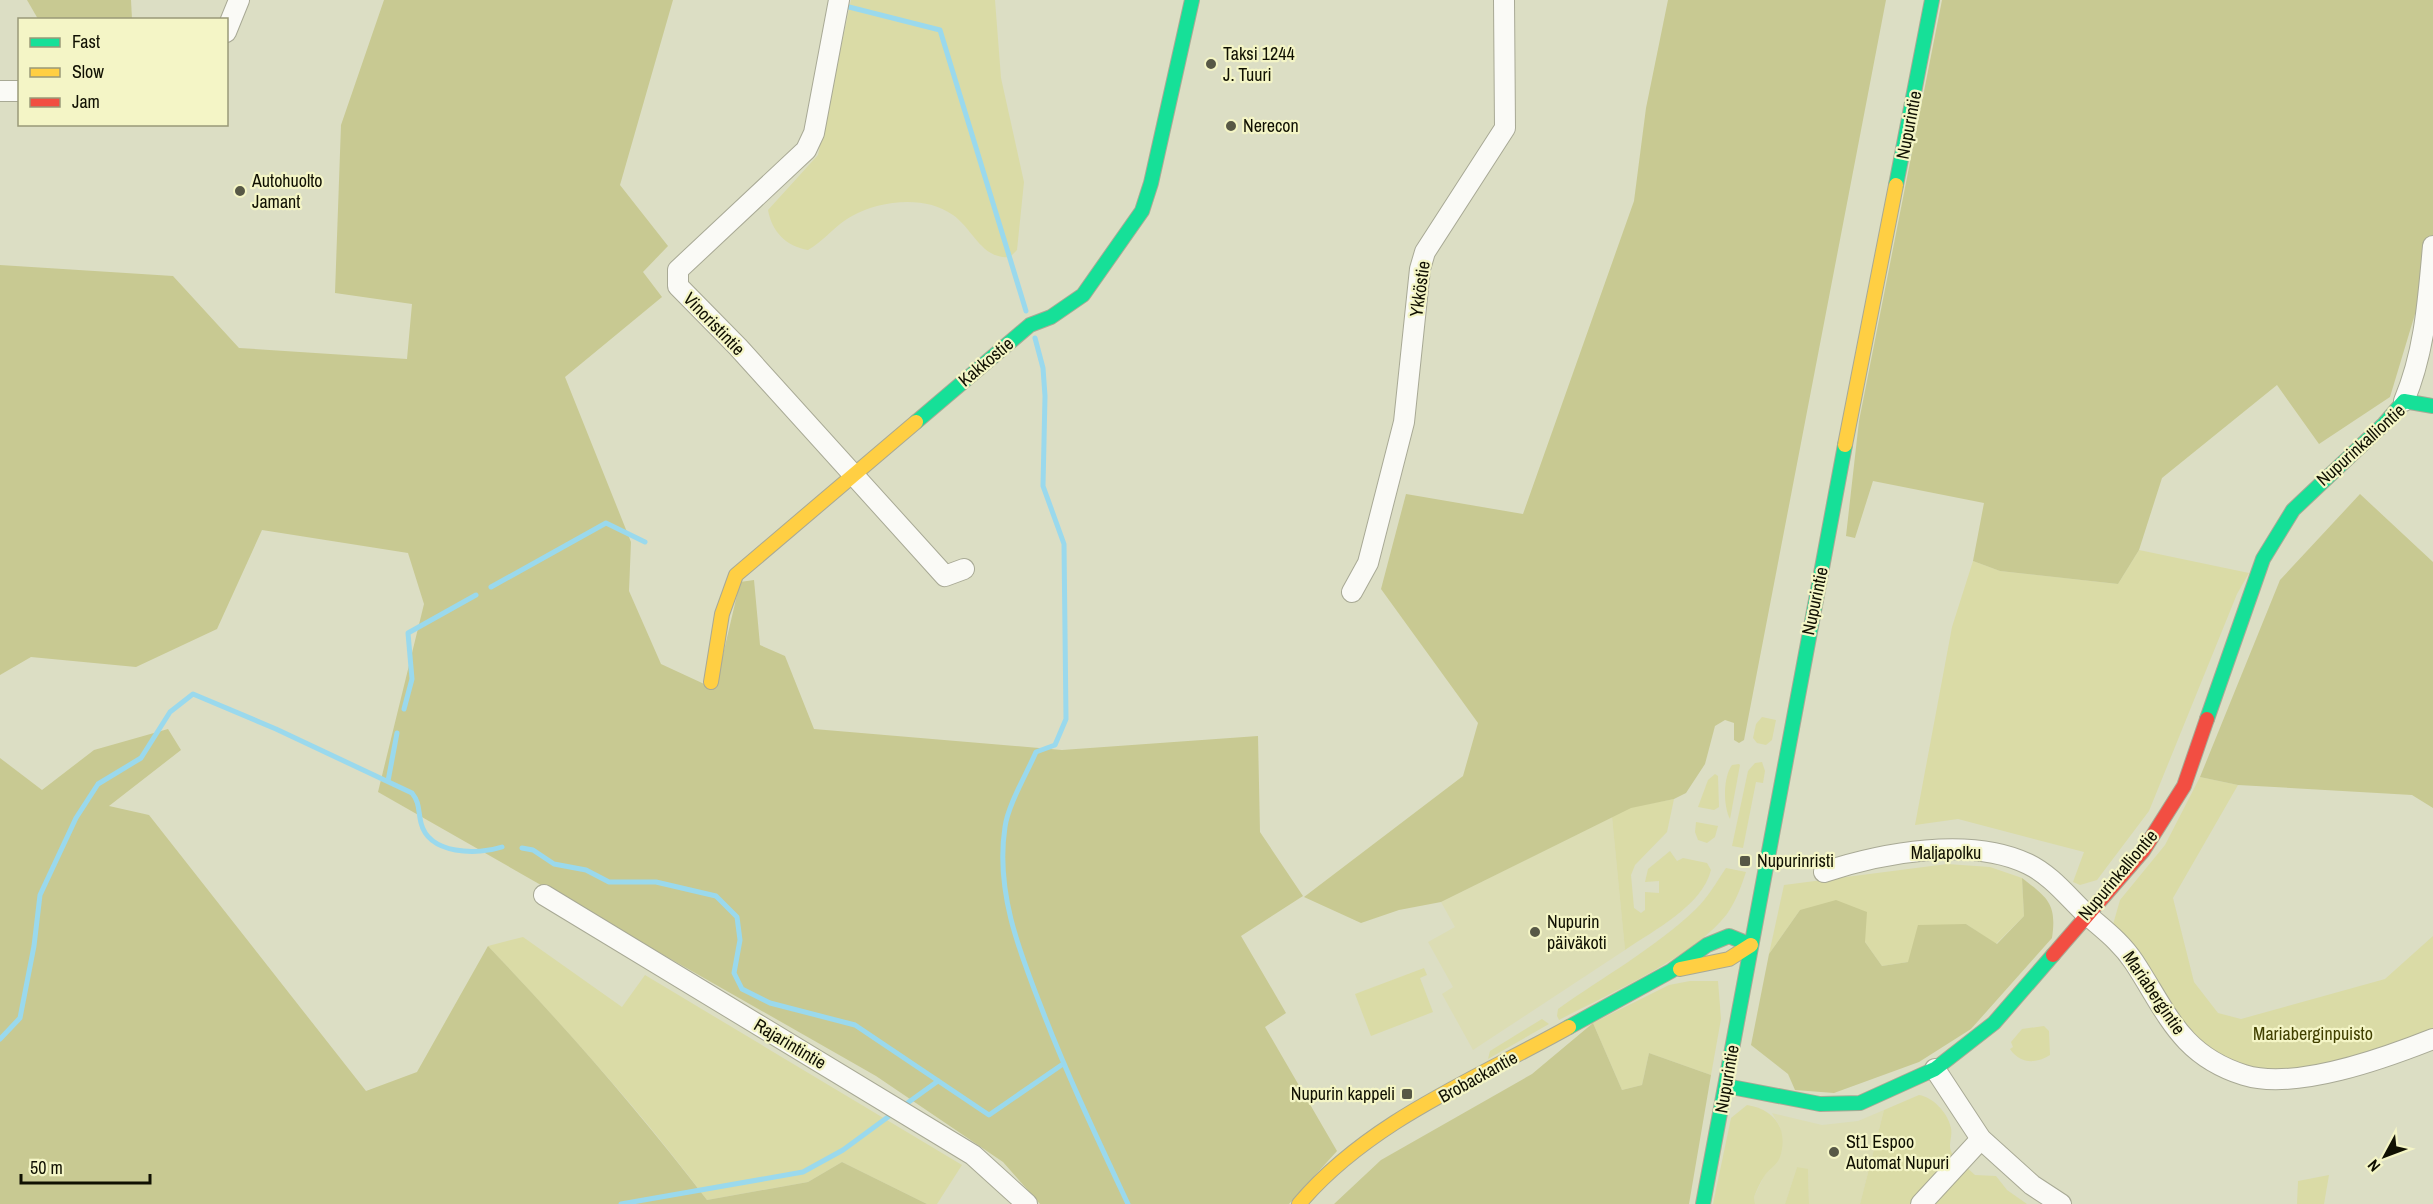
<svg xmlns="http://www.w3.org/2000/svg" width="2433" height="1204" viewBox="0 0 2433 1204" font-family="'Archivo Narrow',sans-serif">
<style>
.built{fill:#dcddb4}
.green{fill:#dadba6}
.forest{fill:#c8c992}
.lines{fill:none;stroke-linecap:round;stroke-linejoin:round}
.stream{stroke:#9ad9ed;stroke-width:5}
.street-casing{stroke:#a8a995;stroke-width:22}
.fast-casing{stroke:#a8a995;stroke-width:16}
.slow-casing{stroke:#a8a995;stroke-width:16}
.jam-casing{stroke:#a8a995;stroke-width:16}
.street{stroke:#fafaf6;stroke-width:20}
.fast{stroke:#16e098;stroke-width:14}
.slow{stroke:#ffcf43;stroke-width:14}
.jam{stroke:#f24e42;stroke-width:14}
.poi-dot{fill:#575846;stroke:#f4f5c6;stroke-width:2}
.labels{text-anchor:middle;stroke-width:4.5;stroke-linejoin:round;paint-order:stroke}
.poi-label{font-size:18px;fill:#101002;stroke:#f4f5c6;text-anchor:start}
.street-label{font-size:18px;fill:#101002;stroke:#f4f5c6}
.park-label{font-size:18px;fill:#414000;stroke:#f4f5c6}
</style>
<rect width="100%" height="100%" fill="#dcdec4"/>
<!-- built -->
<g class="built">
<polygon points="1612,817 1625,950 1473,1050 1442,994 1453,987 1428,942 1455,927 1441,902"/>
<polygon points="1884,1110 1860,1204 1809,1204 1808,1170 1797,1167 1785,1204 1755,1204 1754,1197 1765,1174 1779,1159 1782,1143 1780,1127 1772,1113 1822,1125 1858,1121"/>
</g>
<!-- green -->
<g class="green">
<path d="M851,0H995L1001,78L1024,182L1017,250L1010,257C982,260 973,229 953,215C926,195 880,200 852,216C836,224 824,241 808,250C786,246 772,232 768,210L818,155Z"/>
<polygon points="2139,550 2249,573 2237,594 2149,811 2097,880 2080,885 2073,882 2084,852 1958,819 1915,825 1952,627 1973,561 2000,571 2118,584"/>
<polygon points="1762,717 1776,720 1772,740 1766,745 1757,743 1753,738 1756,724"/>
<polygon points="1762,762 1765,771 1763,783 1756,782 1743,848 1732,846 1748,771 1755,763"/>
<path d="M1739,764L1740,765L1730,819C1723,806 1723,777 1732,765Z"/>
<polygon points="1715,774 1718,776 1719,807 1714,810 1698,807 1708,780"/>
<polygon points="2200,777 2238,785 2173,898 2194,982 2218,1013 2241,1019 2385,979 2433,936 2433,1029 2322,1067 2264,1072 2223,1061 2197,1041 2112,928 2120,900 2165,845"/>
<path d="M1674,799L1667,832L1635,865L1631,875L1634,908L1641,913L1645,910V892L1659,893V881L1645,882L1648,869L1670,851L1677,861L1683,858L1707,863L1711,870C1702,906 1654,930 1625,950L1612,817L1631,807Z"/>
<polygon points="1696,822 1718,826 1715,837 1707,843 1698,840 1695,832"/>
<polygon points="1947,864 1990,867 2022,878 2024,916 1996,944 1966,924 1908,962 1882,966 1865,942 1800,910 1769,954 1784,885"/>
<path d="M1726,868L1746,872C1741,887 1736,901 1727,914C1694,957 1608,994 1559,1020L1557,1016L1558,1009C1603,977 1655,948 1696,909C1708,897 1716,883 1726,868Z"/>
<path d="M523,937L622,1007L645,975L962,1165L937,1204H927L842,1162L808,1182L707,1200C640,1110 565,1028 488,946Z"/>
<polygon points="1424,968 1427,975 1420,978 1433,1012 1371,1036 1355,994"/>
<polygon points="1690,981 1718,981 1721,1019 1711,1075 1649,1053 1642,1085 1622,1090 1593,1023 1669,985"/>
<polygon points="1542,1019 1549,1024 1488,1059 1490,1051"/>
<path d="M2044,1026L2049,1031L2050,1055C2036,1064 2020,1064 2010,1049L2013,1047L2011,1042L2022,1029Z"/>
<path d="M1919,1095C1933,1097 1948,1113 1951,1128C1953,1139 1946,1146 1954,1156L1911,1204H1860L1884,1110Z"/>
<path d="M1747,1105C1774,1109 1789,1129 1780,1157C1778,1164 1769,1169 1765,1175C1760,1182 1757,1190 1754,1197L1755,1204H1713L1731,1118Z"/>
<polygon points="1797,1167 1808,1169 1809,1204 1785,1204"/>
<polygon points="1966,1167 1975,1175 1996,1176 2007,1190 2027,1204 1931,1204"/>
<polygon points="2329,1175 2324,1204 2297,1204 2298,1181"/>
</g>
<!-- forest -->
<g class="forest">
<polygon points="27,0 131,0 132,19 38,19"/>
<polygon points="384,0 673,0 620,185 668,246 643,272 662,297 565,377 631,542 629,591 661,664 715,689 740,582 754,580 760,645 785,656 814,729 1062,750 1258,736 1260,832 1303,896 1241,936 1286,1013 1265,1027 1337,1151 1289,1204 1040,1204 1003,1162 876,1076 378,792 424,604 408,553 262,530 217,629 136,667 31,657 0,675 0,265 173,276 239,348 407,359 412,304 335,293 341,125"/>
<polygon points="1668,0 1886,0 1744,740 1739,743 1734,740 1734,723 1725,720 1715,726 1705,764 1686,793 1674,799 1631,808 1441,902 1399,910 1361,923 1304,897 1463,776 1478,723 1381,589 1406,494 1523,514 1634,201 1646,108"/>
<polygon points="1942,0 2433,0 2433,311 2415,314 2390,397 2319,444 2277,385 2162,478 2139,550 2118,584 2000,571 1973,561 1984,503 1873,481 1855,538 1846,536 1859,421"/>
<polygon points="2360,494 2433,562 2433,808 2412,795 2238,785 2200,777 2280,580"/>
<path d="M168,729L181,750L109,806L149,815L366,1091L417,1072L488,946C566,1028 639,1111 707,1200L808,1182L842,1162L927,1204H0V758L42,790L94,750Z"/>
<path d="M2022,878C2048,898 2057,904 2052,938L1971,1029L1919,1062L1834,1093L1795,1090L1788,1074L1751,1045L1769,954L1800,910L1836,900L1867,912L1865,942L1882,966L1908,962L1918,925L1966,924L1997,944L2024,916Z"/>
<polygon points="1593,1023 1622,1090 1642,1085 1649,1053 1711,1075 1689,1204 1334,1204 1381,1160 1532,1074"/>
</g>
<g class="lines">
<!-- stream -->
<g class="stream">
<polyline points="849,7 940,30 1026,311"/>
<path d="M1035,338L1043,368L1045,396L1043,486L1064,544L1066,719L1055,745L1036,752C1027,773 1008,805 1005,827C995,892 1020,953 1043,1012C1068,1077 1098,1140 1128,1204"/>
<polyline points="491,587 606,523 645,542"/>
<polyline points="404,709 412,679 408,633 476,595"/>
<polyline points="388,781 397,733"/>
<polyline points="522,848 533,850 554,864 586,870 609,882 656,882 716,896 737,917 740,940 734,973 742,989 770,1003 855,1025 989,1115 1063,1064"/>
<path d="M0,1039L20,1018L34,946L40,895L76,818L98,784L141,758L170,712L193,694L276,729L412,793C420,803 418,811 421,823C429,855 478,855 502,847"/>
<polyline points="906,1104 938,1081"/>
<polyline points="621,1204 803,1172 843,1150 892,1114"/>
</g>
<!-- street casing -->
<g class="street-casing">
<g id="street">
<polyline points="839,0 814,133 806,150 678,270 678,286 738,347 945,576 964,569"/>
<polyline points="226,32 239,0"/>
<polyline points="0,91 20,91"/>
<path d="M2404,401C2425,351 2428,300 2433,246"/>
<polyline points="1352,592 1368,563 1404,422 1420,269 1425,252 1505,128 1504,0"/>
<path d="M1824,872C1882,853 1970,836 2028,864C2051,875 2068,897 2086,914C2103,929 2121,942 2134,962C2167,1012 2180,1055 2244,1075C2295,1091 2385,1058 2433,1039"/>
<polyline points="544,895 973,1155 1027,1204"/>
<polyline points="1935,1069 1981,1139 2032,1185 2061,1204"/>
<polyline points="1921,1204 1981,1139"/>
</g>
</g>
<!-- fast casing -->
<g class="fast-casing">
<g id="fast">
<polyline points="1896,185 1932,0"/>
<polyline points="916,422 1030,325 1051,317 1083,295 1142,211 1151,183 1192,0"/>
<polyline points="2207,719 2263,559 2293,510 2384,424 2404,401 2433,406"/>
<polyline points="1569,1027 1671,971 1707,945 1729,936 1751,945"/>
<polyline points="1726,1086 1820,1104 1860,1103 1935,1069 1994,1023 2053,955"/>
<polyline points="1703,1204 1845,445"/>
</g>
</g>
<!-- slow casing -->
<g class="slow-casing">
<g id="slow">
<polyline points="1845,445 1896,185"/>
<polyline points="711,682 722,614 736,575 916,422"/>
<polyline points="1680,969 1729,959 1751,945"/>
<path d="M1299,1204C1369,1121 1476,1079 1569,1027"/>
</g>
</g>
<!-- jam casing -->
<g class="jam-casing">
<polyline id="jam" points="2053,955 2143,851 2184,786 2207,719"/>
</g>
<!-- street -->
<use href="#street" class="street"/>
<!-- fast -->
<use href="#fast" class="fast"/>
<!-- slow -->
<use href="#slow" class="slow"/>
<!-- jam -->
<use href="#jam" class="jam"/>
</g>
<!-- markers -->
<g class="poi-dot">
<circle cx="1211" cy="64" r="6"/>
<circle cx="1231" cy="126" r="6"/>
<circle cx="240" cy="191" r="6"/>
<rect x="1739" y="855" width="12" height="12" rx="3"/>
<circle cx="1535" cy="932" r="6"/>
<rect x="1401" y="1088" width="12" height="12" rx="3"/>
<circle cx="1834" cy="1152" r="6"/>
</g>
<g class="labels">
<!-- poi labels -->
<g class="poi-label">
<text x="1223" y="60">Taksi 1244<tspan x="1223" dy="21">J. Tuuri</tspan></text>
<text x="1243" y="132">Nerecon</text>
<text x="252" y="187">Autohuolto<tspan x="252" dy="21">Jamant</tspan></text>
<text x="1757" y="867">Nupurinristi</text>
<text x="1547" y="928">Nupurin<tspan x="1547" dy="21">päiväkoti</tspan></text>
<text x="1395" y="1100" text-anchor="end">Nupurin kappeli</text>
<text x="1846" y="1148">St1 Espoo<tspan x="1846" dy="21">Automat Nupuri</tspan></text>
</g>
<!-- street labels -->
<g class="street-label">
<text transform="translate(1909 125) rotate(-79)" y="6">Nupurintie</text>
<text transform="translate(1420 289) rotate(-82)" y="6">Ykköstie</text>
<text transform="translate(714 324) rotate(46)" y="6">Vinoristintie</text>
<text transform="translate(986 362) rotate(-40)" y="6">Kakkostie</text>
<text transform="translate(2361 445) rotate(-42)" y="6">Nupurinkalliontie</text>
<text transform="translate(1815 601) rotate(-78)" y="6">Nupurintie</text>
<text x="1946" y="859">Maljapolku</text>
<text transform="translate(2118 875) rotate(-50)" y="6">Nupurinkalliontie</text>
<text transform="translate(2154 993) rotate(56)" y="6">Mariabergintie</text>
<text transform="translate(790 1044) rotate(31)" y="6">Rajarintintie</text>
<text transform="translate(1478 1077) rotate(-29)" y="6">Brobackantie</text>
<text transform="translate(1727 1079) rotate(-80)" y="6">Nupurintie</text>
</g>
<!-- park labels -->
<g class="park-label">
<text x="2313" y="1040">Mariaberginpuisto</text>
</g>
</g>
<!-- legend -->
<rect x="18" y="18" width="210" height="108" fill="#f4f5c6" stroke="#999978" stroke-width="1.5"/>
<rect x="30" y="38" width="30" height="9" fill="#16e098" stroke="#999978" stroke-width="1.5"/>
<text x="72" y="48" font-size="18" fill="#101002">Fast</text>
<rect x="30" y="68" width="30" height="9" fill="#ffcf43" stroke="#999978" stroke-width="1.5"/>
<text x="72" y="78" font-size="18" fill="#101002">Slow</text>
<rect x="30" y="98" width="30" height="9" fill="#f24e42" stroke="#999978" stroke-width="1.5"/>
<text x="72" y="108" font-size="18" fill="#101002">Jam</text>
<!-- north arrow -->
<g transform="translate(2385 1156) rotate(229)" stroke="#f4f5c6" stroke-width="4.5" paint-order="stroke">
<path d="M0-4.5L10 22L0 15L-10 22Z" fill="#101002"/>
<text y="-9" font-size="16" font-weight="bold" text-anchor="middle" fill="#101002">N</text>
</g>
<!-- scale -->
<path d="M21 1174v9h129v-9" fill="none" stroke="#101002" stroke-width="3"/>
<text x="30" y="1174" font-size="18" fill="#101002" stroke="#f4f5c6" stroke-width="4.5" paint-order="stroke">50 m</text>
</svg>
